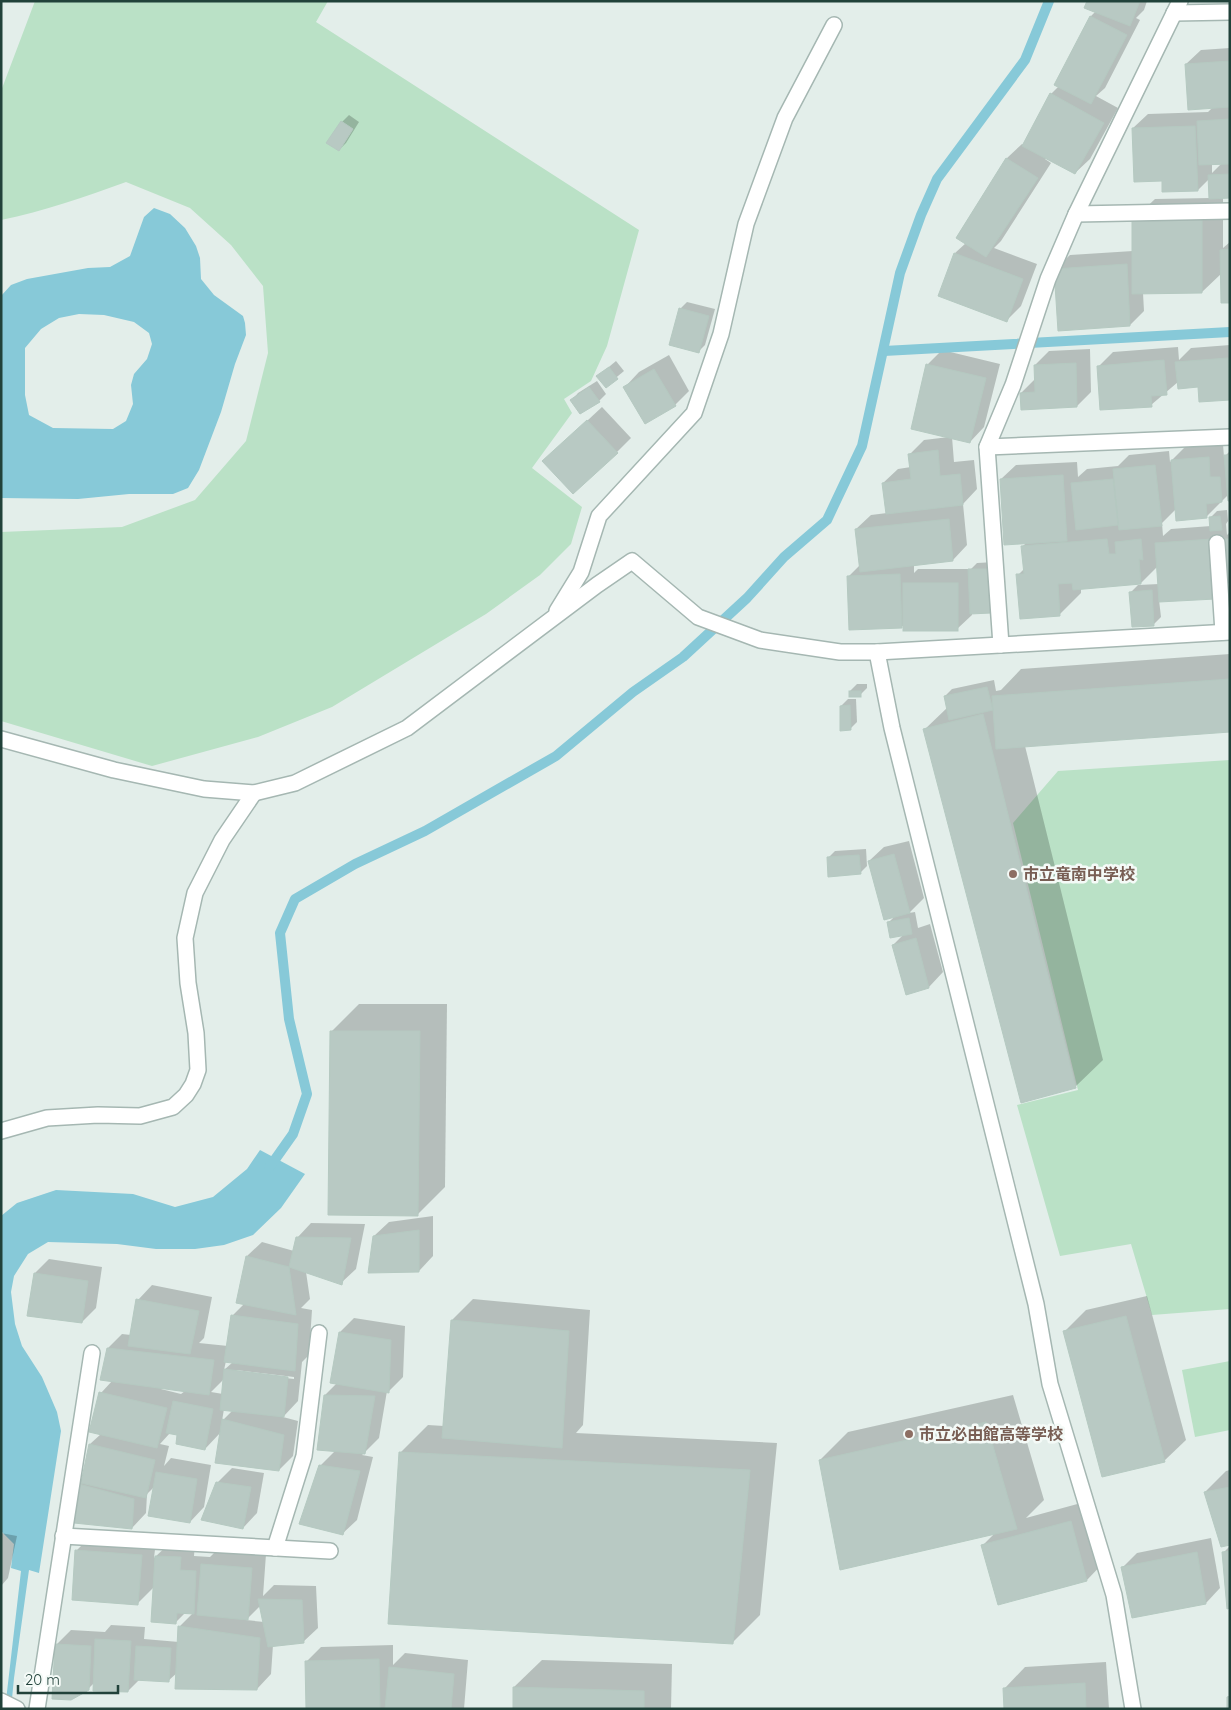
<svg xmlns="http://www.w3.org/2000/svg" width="1231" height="1710" viewBox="0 0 1231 1710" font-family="Quicksand,'Noto Sans JP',sans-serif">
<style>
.green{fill:#bae1c6}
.water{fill:#87c9d8;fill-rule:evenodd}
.shadow{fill:#0003;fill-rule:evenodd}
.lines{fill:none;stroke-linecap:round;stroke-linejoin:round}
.stream{stroke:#87c9d8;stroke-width:10}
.building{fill:#b8c9c3;stroke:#b5c9c1}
.minor-casing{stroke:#a5b7b2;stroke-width:18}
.minor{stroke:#fff;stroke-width:15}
.education-dot{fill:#8d6e63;stroke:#f4faf7;stroke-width:2}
.labels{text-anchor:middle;stroke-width:5;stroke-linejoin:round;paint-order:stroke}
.education-label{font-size:16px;font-weight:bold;fill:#785e54;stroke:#f4faf7;text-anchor:start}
</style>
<rect width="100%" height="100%" fill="#e3eeea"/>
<!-- green -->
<g class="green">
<path d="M35,1H328L316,22L639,230L607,346L591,381L564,399L572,413L532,468L582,507L571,544L540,575L486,614L332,707L258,737L152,766L1,721V532L122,527L195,500L246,441L268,353L263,286L231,245L190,208L126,182C85,197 44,211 1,220V91Z"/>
<polygon points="1230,760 1230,1309 1152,1315 1131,1244 1060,1256 1017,1105 1078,1090 1013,823 1058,771"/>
<polygon points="1230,1361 1230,1430 1195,1437 1182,1370"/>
</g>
<!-- water -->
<g class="water">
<path d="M154,208L170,214L185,228L196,246L200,258L201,279L214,295L243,316L245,323L246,335L235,364L221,412L199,470L188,488L173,494H129L78,499L1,498V296L11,285L27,279L88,268L110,267L130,256L144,217ZM79,314L104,315L134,322L149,333L152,344L147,359L134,374L131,385L133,404L126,421L113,429L53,428L29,415L25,395V348L41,329L59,318Z"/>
<polygon points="260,1150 305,1174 281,1208 253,1235 224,1245 195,1249 156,1249 117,1244 48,1242 28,1254 14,1276 11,1292 15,1324 22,1346 42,1377 57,1412 61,1431 39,1573 29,1570 14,1678 11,1709 5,1709 21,1571 11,1568 14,1544 1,1531 1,1216 17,1203 56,1190 133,1194 175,1207 213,1197 247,1169"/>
</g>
<!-- shadow -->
<g class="shadow">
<polygon points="1088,1 1147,1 1144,10 1136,18 1140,20 1105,88 1096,96 1118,108 1090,159 1075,173 1046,157 1045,159 1051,163 1001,241 994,248 1037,264 1021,306 1007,320 955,253 966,243 957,237 1007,158 1022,144 1024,145 1051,94 1059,86 1091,16 1096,11"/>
<path d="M1230,48V197H1223V248L1230,242V302L1222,273L1202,292L1143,293L1144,311L1130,325L1055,269L1070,255L1133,251V220L1155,199L1211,198L1210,178L1198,190L1163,180L1133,128L1148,114L1208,112L1213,107L1186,64L1201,50ZM1222,163L1212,173V164Z"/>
<polygon points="349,115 359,122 346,143 339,150 342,122"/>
<polygon points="687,302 715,309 705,345 698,352 680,309"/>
<polygon points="1230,345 1230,399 1199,386 1178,382 1151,405 1099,366 1113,352 1178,347 1179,360 1191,348"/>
<polygon points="1090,349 1091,392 1077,406 1021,393 1035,379 1035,365 1049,351"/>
<polygon points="942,350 1000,364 984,427 970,442 952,437 954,462 974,460 977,489 963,504 967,545 953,560 914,564 914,573 918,569 971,569 977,563 995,562 998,605 991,611 972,612 972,615 957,629 904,626 850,629 849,576 860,565 856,529 871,515 887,513 883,483 898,469 911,467 909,455 924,440 949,437 912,428 928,364"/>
<polygon points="669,355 689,391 675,405 625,387 639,372"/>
<polygon points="616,361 624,371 606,386 598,376"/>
<polygon points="597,381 606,394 599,401 572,400 578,393"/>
<polygon points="602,407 631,438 617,452 559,447"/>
<polygon points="1223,444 1224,457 1230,451 1230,500 1229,494 1206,517 1176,509 1162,523 1163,536 1171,529 1211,526 1210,518 1217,511 1227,510 1228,521 1226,524 1227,535 1230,532 1229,583 1215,597 1159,600 1161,617 1154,624 1131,592 1138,585 1159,584 1158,566 1141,583 1081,588 1081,593 1060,614 1021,618 1018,575 1025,568 1023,546 1027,542 1001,479 1016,465 1077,462 1078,477 1087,469 1118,466 1129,455 1169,451 1170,462 1186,446"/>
<polygon points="1230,654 1230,731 1025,746 1103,1060 1075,1087 924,730 948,707 945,696 952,689 994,680 996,691 1001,690 1021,669"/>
<polygon points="857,684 867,684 867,688 860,695 850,691"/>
<polygon points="848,699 856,699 857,722 850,729 841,706"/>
<polygon points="909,841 924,898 909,913 915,912 918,928 930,924 943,972 929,987 906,993 893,945 904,934 889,922 895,916 869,861 884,847"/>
<polygon points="866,849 867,866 860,873 828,858 835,851"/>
<polygon points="359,1004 447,1004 445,1187 417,1215 332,1031"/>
<polygon points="433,1216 433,1256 419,1271 374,1236 389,1222"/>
<path d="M311,1223L365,1224L356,1269L341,1283L306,1272L310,1299L301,1308L312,1310L309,1355L302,1362L298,1401L283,1417L298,1421L293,1456L279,1470L221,1432L205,1449L179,1434L170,1433L160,1444L169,1446L164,1466L171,1458L211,1465L204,1507L190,1522L154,1487L147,1494L146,1513L132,1528L76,1484L84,1476L90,1444L101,1434V1393L112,1381L108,1348L122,1334L131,1335L138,1300L152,1285L212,1297L204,1338L199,1343L228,1346L232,1316L245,1303L238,1302L247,1256L262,1242L294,1251L297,1238ZM226,1361L233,1362L224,1370ZM236,1370L294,1377V1379L236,1372ZM224,1379L223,1394L211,1392ZM161,1387L185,1391L181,1394L161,1389ZM224,1409L233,1410L222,1421Z"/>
<polygon points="49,1259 102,1267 96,1308 82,1322 35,1273"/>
<polygon points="1147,1296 1186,1440 1164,1461 1065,1331 1086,1310"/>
<polygon points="473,1299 590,1310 583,1425 576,1433 777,1443 760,1615 732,1643 400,1453 428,1425 444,1426 452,1320"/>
<polygon points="354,1318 405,1326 403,1377 389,1391 387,1391 379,1438 362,1455 373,1457 357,1520 342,1534 320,1466 336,1450 325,1395 337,1383 331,1382 340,1332"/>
<polygon points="1013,1395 1044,1500 1026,1518 1092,1500 1108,1558 1087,1580 983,1545 995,1533 820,1460 848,1432"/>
<polygon points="232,1468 264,1473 257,1513 243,1528 217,1483"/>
<polygon points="1230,1470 1230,1544 1205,1492 1226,1471"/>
<polygon points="1,1533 17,1536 8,1578 1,1586"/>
<path d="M91,1536L156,1541L154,1558L171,1542L195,1543L194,1556L210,1557L217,1550L266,1554L263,1596L274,1585L316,1586L318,1628L303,1642L273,1645L271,1674L257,1689L178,1672L168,1681L140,1679L128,1691L95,1682L88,1689L56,1645L71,1630L105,1632L111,1625L145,1627L144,1639L179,1642L180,1626L193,1613L186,1612L176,1622L154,1587L137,1604L77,1550ZM261,1605L264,1622L246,1620Z"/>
<polygon points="1211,1538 1220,1588 1206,1603 1122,1568 1137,1553"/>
<polygon points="1230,1546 1230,1607 1223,1553"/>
<polygon points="393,1645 393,1665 405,1653 468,1660 464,1709 307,1709 306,1662 321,1647"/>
<polygon points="542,1660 672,1664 671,1709 514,1709 514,1687"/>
<polygon points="1106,1662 1109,1709 1005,1709 1004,1689 1025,1667"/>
</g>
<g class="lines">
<!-- stream -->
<g class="stream">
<polyline points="884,351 1230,332"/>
<polyline points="269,1168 293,1134 307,1094 289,1019 280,933 295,899 355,864 425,831 556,756 633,692 683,657 747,598 784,557 827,520 862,446 900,273 921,215 937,179 1025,60 1049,1"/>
</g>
</g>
<!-- building -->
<g class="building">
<polygon points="1087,1 1140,1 1130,26 1084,8"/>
<polygon points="1090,16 1127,35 1091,104 1054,85"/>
<polygon points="1230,61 1230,107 1188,110 1185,64"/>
<polygon points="1050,93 1104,123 1075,174 1022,146"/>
<polygon points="1230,119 1230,164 1199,165 1197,121"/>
<polygon points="341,121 353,129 339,151 326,143"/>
<polygon points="1195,126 1198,191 1162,192 1162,181 1134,182 1132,128"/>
<polygon points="1006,158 1038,178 986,257 956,238"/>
<polygon points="1230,174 1230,198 1209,199 1208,175"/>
<polygon points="1202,219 1202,293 1132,294 1132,220"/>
<polygon points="1230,249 1230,303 1221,303 1220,250"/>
<polygon points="954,253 1023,279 1007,322 938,296"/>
<polygon points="1127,264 1130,326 1058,331 1054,269"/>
<polygon points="679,308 709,316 699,353 669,345"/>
<polygon points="1228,358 1230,400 1199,402 1198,387 1178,389 1175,362"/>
<polygon points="1164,360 1167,395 1151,396 1152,407 1100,410 1097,366"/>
<polygon points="1076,363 1077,407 1021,410 1020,393 1035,392 1034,365"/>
<polygon points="926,364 986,378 970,443 911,429"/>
<polygon points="609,367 618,379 606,388 596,376"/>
<polygon points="654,369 676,406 645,424 623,387"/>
<polygon points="589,387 600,402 580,414 570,400"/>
<polygon points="587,420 618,453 573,494 542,461"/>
<polygon points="938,450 940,476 960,474 963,505 886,514 882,483 911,479 908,454"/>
<polygon points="1224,455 1230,455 1230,501 1228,501"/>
<polygon points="1209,457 1210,477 1220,477 1222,502 1206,504 1207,518 1176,521 1171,460"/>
<polygon points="1155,465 1162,526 1119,530 1113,469"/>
<polygon points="1063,475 1067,541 1004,545 1000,479"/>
<polygon points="1113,479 1118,525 1076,530 1071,483"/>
<polygon points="1220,516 1222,530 1210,531 1209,517"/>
<polygon points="949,519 953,561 860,572 855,529"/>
<polygon points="1107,539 1109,554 1116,554 1115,542 1141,539 1143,560 1139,559 1141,584 1073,590 1072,583 1058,584 1060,616 1020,619 1016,574 1024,574 1021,546"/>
<polygon points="1212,539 1215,599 1159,602 1155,543"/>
<polygon points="1221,539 1230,539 1230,581 1223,582"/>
<polygon points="968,569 989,569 991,613 970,614"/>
<polygon points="900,574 902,628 849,630 847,576"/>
<rect x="903" y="583" width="55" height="48"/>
<polygon points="1152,590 1154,626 1132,627 1129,592"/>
<polygon points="1230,679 1230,732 996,749 992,696"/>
<polygon points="987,687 993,710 949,720 944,696"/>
<rect x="849" y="691" width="12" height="6"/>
<polygon points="850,705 851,730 840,731 840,706"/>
<polygon points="983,714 1076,1088 1021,1103 923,729"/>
<polygon points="894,854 910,913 884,920 868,861"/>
<polygon points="859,855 861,874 828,877 827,857"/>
<polygon points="909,918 912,934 890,938 887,922"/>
<polygon points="916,938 929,988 906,995 892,945"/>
<polygon points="330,1031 420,1031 418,1216 328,1215"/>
<polygon points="419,1230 419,1272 368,1273 373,1236"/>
<polygon points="296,1237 351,1238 342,1285 289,1267"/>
<polygon points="246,1256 289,1267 296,1315 236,1303"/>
<polygon points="34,1273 88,1281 82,1323 27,1316"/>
<polygon points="136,1299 199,1311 190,1354 128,1346"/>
<polygon points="231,1315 298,1324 295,1371 224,1362"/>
<polygon points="1126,1316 1165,1462 1102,1477 1063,1331"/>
<polygon points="451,1320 569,1331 562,1448 442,1438"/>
<polygon points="339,1332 391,1340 389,1393 330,1383"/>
<polygon points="107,1348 214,1360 209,1395 100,1380"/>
<polygon points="224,1369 288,1377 284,1417 220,1410"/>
<polygon points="99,1392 167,1408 157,1448 89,1432"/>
<polygon points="324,1395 375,1396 365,1454 317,1450"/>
<polygon points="173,1401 213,1409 205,1450 176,1444 177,1435 166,1433"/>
<polygon points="222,1419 284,1435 279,1471 215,1463"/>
<polygon points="986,1422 1017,1529 840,1570 819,1460"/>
<polygon points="89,1444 155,1460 146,1498 81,1483"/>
<polygon points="399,1452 750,1470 733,1644 388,1624"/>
<polygon points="319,1465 360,1471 343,1535 299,1524"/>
<polygon points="156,1472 197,1479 190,1523 148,1516"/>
<polygon points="216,1482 251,1487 243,1529 201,1520"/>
<polygon points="75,1483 134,1499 132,1529 74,1523 70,1517"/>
<polygon points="1230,1487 1230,1545 1221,1547 1204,1492"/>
<polygon points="1071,1521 1087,1581 998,1605 981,1545"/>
<polygon points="75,1550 142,1555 138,1605 72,1600"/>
<polygon points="1230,1551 1230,1608 1227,1609 1222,1552"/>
<polygon points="1197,1552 1206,1604 1132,1618 1121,1567"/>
<polygon points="155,1556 181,1557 180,1570 196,1571 194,1614 177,1613 176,1624 151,1622"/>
<polygon points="201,1564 252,1568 248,1620 197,1615"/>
<polygon points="258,1599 302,1600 304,1643 268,1647"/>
<polygon points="178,1626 260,1638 257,1690 175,1689"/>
<polygon points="95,1639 131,1641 128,1692 93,1691"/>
<polygon points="55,1644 91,1646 89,1690 71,1700 52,1699"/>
<polygon points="136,1646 171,1648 169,1682 134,1680"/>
<polygon points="379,1659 380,1709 306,1709 305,1661"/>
<polygon points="389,1667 454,1674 451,1709 385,1709"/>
<polygon points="1085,1683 1086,1709 1004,1709 1003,1688"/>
<polygon points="513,1687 644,1691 644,1709 513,1709"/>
<polygon points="1230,1696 1230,1709 1227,1709 1227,1697"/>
</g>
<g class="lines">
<!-- minor casing -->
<g class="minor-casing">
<g id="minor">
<polyline points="1174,13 1230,12"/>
<polyline points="1076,214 1230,211"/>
<polyline points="987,447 1230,437"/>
<polyline points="1217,543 1223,632"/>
<polyline points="557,611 581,572 599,516 694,413 721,334 746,224 785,118 834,25"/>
<polyline points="1001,645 987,447 1013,385 1048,279 1076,214 1180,1"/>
<polyline points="877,652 892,728 1036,1304 1050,1384 1114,1595 1133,1709"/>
<polyline points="1,739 114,770 204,789 254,793 295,783 407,728 597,585 632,561 698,617 760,640 840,652 877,652 1230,632"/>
<polyline points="1,1131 47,1118 98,1115 140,1116 173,1107 186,1095 193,1084 198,1070 196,1033 188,983 185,938 195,893 222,840 254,793"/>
<polyline points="63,1536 330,1551"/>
<polyline points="275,1548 304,1456 319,1333"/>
<polyline points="1,1701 17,1709"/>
<polyline points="37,1709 92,1353"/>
</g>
</g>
<!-- minor -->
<use href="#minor" class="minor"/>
</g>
<!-- markers -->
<g class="education-dot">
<circle cx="1013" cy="874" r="5"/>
<circle cx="909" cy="1434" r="5"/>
</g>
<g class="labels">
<!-- education labels -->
<g class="education-label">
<text x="1023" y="880">市立竜南中学校</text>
<text x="919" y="1440">市立必由館高等学校</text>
</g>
</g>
<!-- border -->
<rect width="1231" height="1710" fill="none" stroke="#21423a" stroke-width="5"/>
<!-- scale -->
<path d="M18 1685v8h100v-8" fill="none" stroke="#21423a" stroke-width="2.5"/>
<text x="25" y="1685" font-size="15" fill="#21423a" stroke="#f4faf7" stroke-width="4" paint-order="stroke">20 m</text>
</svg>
